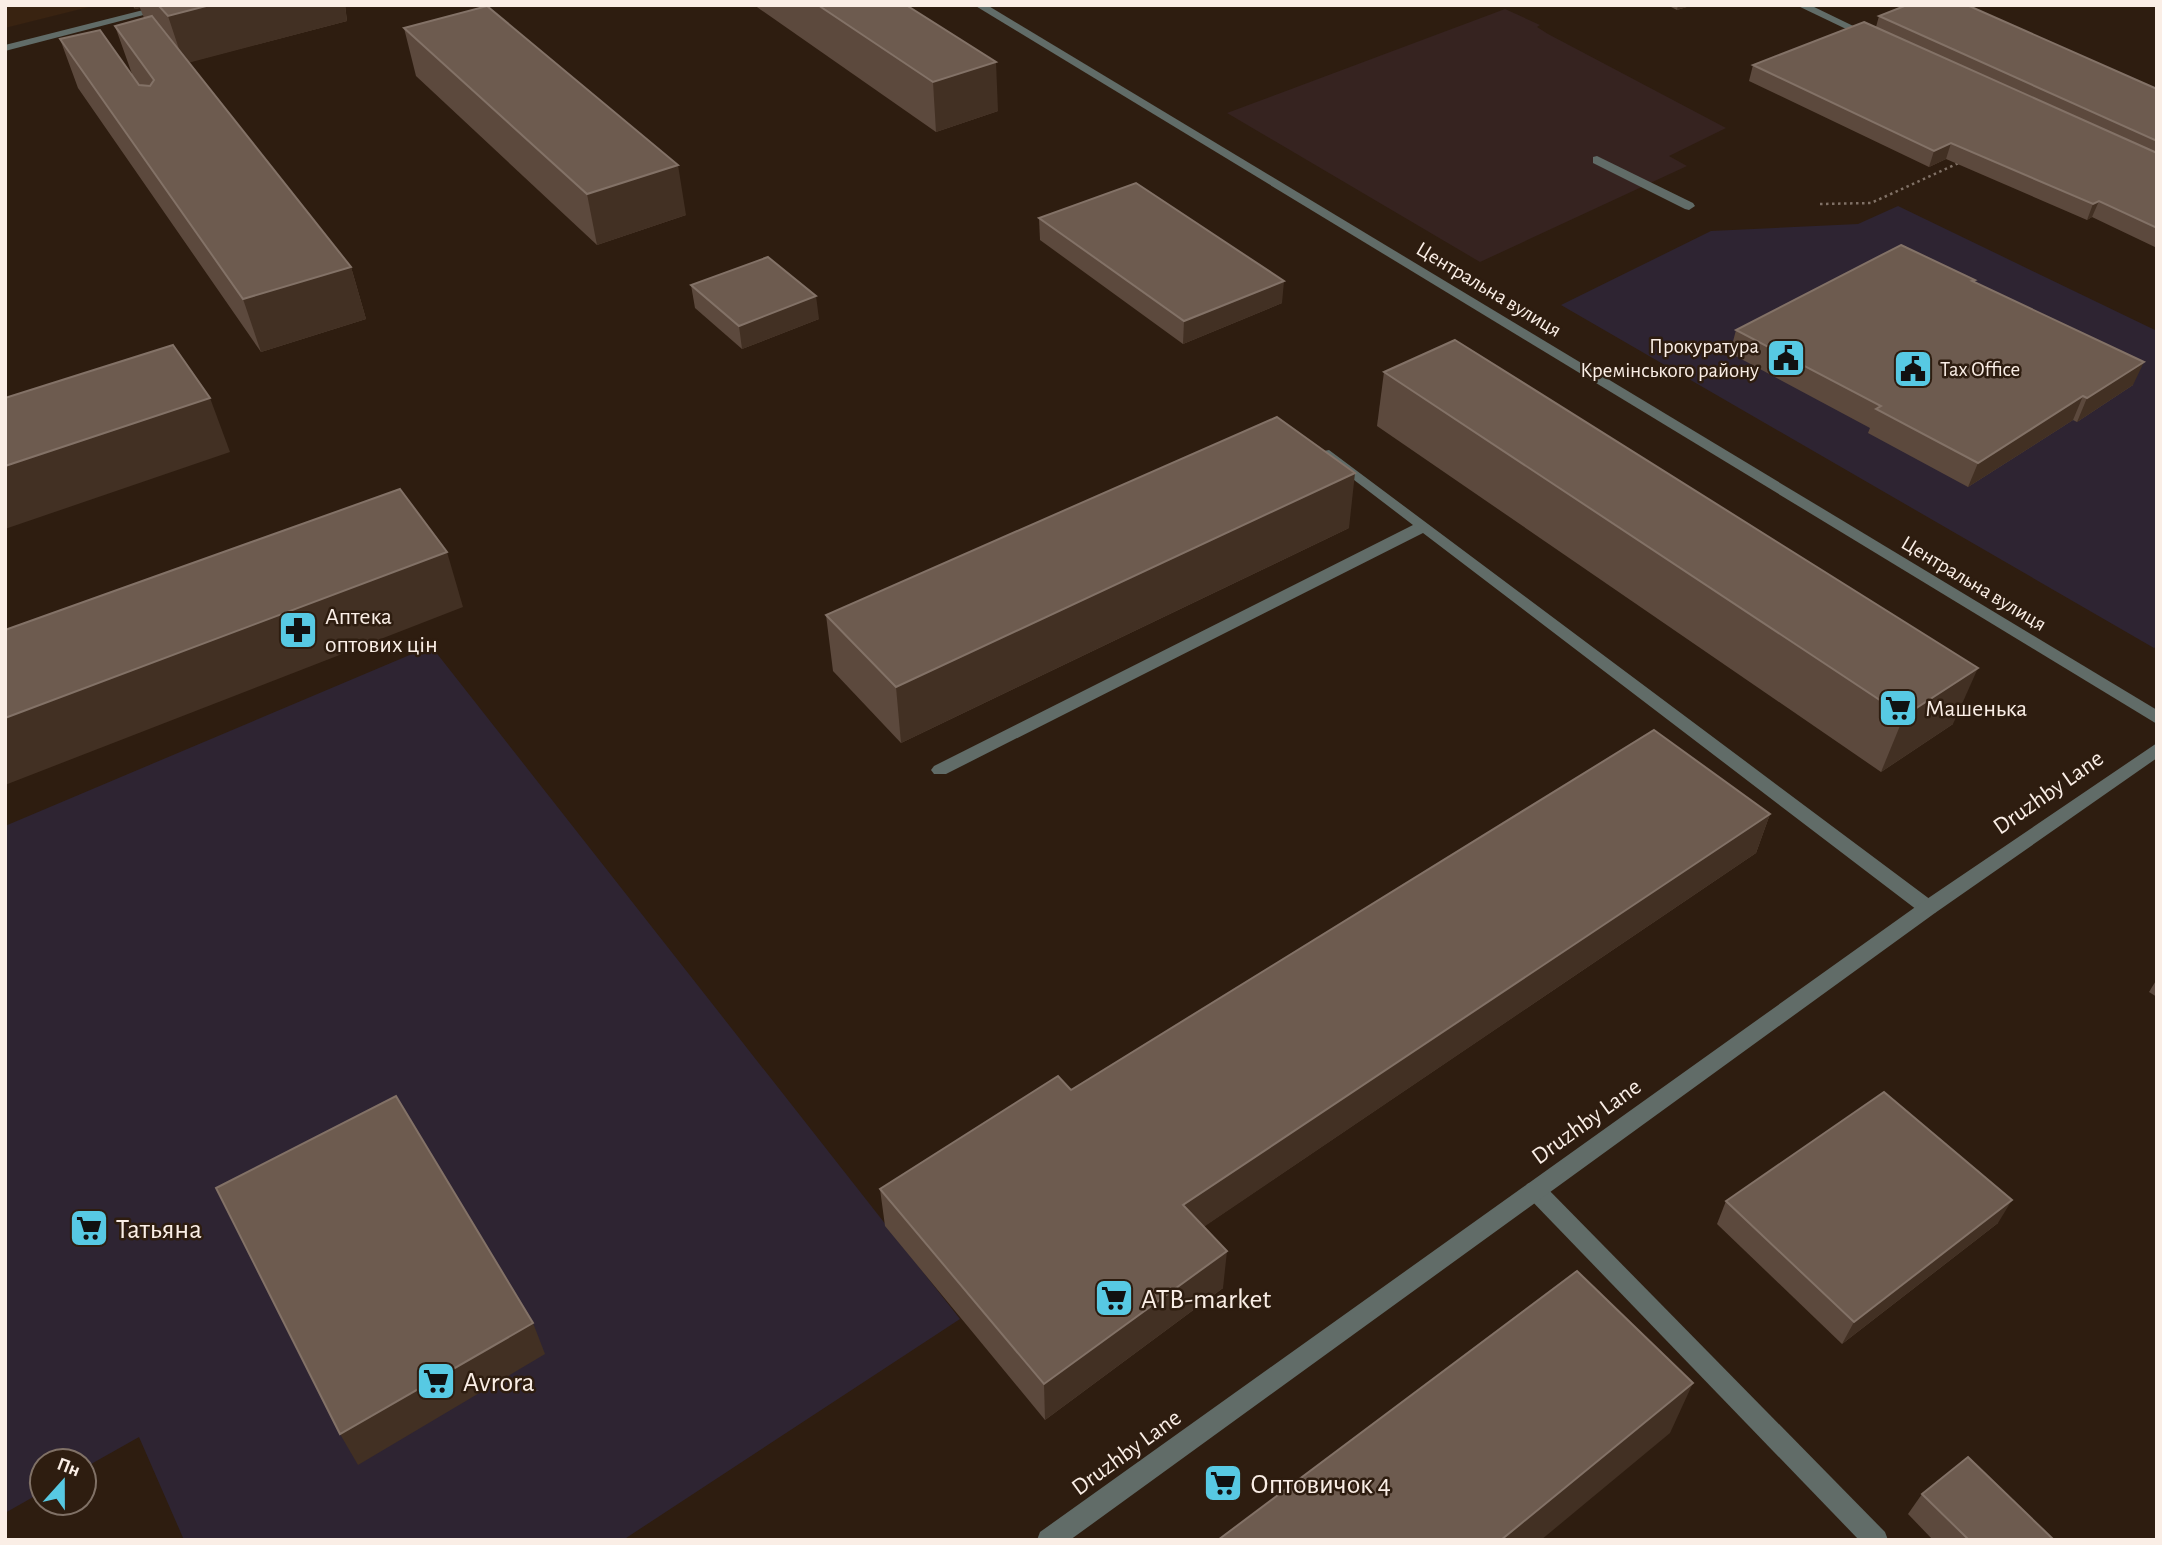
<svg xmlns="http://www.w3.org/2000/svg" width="2162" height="1545" viewBox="0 0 2162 1545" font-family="'Alegreya Sans',sans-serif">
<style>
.commercial{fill:#2e2432}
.industrial{fill:#362320}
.built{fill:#392311}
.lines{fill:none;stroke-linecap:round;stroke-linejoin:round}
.path{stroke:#807166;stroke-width:2.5;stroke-dasharray:2.5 3.5;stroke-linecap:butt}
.service{fill:#616c68;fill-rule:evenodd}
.minor{fill:#616c68;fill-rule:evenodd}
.wall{fill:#5c493d}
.shaded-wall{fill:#423023}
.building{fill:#6d5b4f;stroke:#837267;stroke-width:2}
.labels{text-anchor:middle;stroke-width:5;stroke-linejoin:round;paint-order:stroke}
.far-street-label{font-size:21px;fill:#faeee6;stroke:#2e1d10}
.far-poi-label{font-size:21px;fill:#faeee6;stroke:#2e1d10;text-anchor:end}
.poi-label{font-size:24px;fill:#faeee6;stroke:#2e1d10;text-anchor:start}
.street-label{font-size:24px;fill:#faeee6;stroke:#2e1d10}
.near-poi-label{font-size:28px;fill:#faeee6;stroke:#2e1d10;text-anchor:start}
</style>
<rect width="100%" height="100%" fill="#2e1d10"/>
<!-- commercial -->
<g class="commercial">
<polygon points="1898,206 2157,331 2157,646 2154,648 1561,305 1711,231 1858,224"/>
<polygon points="431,646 960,1319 623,1540 184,1540 139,1437 84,1468 84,1461 42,1461 42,1492 5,1513 5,826"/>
</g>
<!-- industrial -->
<polygon class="industrial" points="1505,9 1540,25 1537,27 1548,34 1726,128 1669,156 1687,166 1480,262 1227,113"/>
<!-- built -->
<polygon class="built" points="5,5 97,5 5,28"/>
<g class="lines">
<!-- path -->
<polyline class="path" points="1820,204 1871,203 1961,162"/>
<!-- service -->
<g class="service">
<polygon points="1597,156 1693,203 1695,206 1689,210 1685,209 1593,163 1593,157"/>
<polygon points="1329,450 1935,903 1937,908 1935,913 1921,913 1423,533 946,774 934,774 931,770 934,766 1413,525 1324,457 1322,454 1324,451"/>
<polygon points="1535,1181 1543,1184 1885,1532 1888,1540 1859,1540 1527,1196 1524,1190 1527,1184"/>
</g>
<!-- minor -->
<g class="minor">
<polygon points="163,5 182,5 5,51 5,45"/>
<polygon points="974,5 987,5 2157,710 2157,724"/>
<polygon points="1796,5 1810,5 1876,37 1867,39"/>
<polygon points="2157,743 2157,758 1935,913 1070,1540 1037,1540 1040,1532 1921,903"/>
</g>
</g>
<!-- wall -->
<g class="wall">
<polygon points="132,5 345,5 347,21 189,62 351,267 366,319 261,352 78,88 60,39 132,74 115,26 144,18 140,8 135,9"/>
<polygon points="754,5 906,5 998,111 936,132"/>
<polygon points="1667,5 1693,5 1677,10"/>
<polygon points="1879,16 2157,89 2157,248 2092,217 2087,220 1946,159 1929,167 1749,81 1753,65 1876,27"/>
<polygon points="404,28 686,215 597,245 416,76"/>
<polygon points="1039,218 1282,303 1183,344 1040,240"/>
<polygon points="1975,280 1974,282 2133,385 2077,422 2073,420 1968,487 1868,433 1870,428 1730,353 1736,330"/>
<polygon points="691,285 819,319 742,349 695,308"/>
<polygon points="1384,372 1953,724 1881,772 1377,426"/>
<polygon points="1349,528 901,743 833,671 826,615"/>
<polygon points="1770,814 1756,853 1203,1227 1223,1288 1045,1420 885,1226 880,1189 1071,1090"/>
<polygon points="2157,979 2157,997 2149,992"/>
<polygon points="1726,1201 1998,1223 1842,1344 1717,1224"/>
<polygon points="1922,1494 2054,1540 1933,1540 1908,1514"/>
</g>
<!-- shaded-wall -->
<g class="shaded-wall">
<polygon points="134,5 139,5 140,8 135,9"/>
<polygon points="210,5 345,5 347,21 184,64 168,16"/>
<polygon points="1678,5 1693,5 1677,10"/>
<polygon points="996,62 998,111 936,132 933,82"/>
<polygon points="1951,143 1946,159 1929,167 1934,151"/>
<polygon points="678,165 686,215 597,245 587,194"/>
<polygon points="2099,201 2092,217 2087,220 2093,204"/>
<polygon points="351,267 366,319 261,352 243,299"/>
<polygon points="1284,281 1282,303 1183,344 1184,321"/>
<polygon points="816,296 819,319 742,349 739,326"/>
<polygon points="2144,362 2133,385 2077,422 2087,398"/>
<polygon points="2083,396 2073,420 1968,487 1978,463"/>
<polygon points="210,398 230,452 5,529 5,466"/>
<polygon points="1355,473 1349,528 901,743 896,687"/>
<polygon points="447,552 463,607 5,785 5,718"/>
<polygon points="1978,668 1953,724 1881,772 1904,716"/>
<polygon points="1770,814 1756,853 1180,1243 1183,1205"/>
<polygon points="2012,1200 1998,1223 1842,1344 1854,1322"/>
<polygon points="1227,1251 1223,1288 1045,1420 1044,1384"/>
<polygon points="533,1323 545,1354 358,1465 340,1434"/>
<polygon points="1693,1383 1670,1433 1541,1540 1501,1540"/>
</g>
<!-- building -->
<g class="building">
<polygon points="158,5 210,5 168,16"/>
<polygon points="818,5 906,5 996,62 933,82"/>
<polygon points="1907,5 1967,5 2157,89 2157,141 1879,16"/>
<polygon points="487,6 678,165 587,194 404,28"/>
<polygon points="152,16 351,267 243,299 60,39 100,30 139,85 150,86 154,80 115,26"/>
<polygon points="1864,22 2157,153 2157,228 2099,201 2093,204 1951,143 1934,151 1753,65"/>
<polygon points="1136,183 1284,281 1184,321 1039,218"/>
<polygon points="1901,245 1975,280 1972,281 2144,362 2087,398 2083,396 1978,463 1876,409 1881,406 1736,330"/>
<polygon points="768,257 816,296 739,326 691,285"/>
<polygon points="1455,340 1978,668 1904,716 1384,372"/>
<polygon points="173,345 210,398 5,466 5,398"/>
<polygon points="1277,417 1355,473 896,687 826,615"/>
<polygon points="400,489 447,552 5,718 5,630"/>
<polygon points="1654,730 1770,814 1183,1205 1227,1251 1044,1384 880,1189 1058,1076 1071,1090"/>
<polygon points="1884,1092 2012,1200 1854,1322 1726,1201"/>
<polygon points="396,1096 533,1323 340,1434 216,1188"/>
<polygon points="1577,1271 1693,1383 1501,1540 1218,1540"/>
<polygon points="1968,1457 2054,1540 1969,1540 1922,1494"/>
</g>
<!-- icons -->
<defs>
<g id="civic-square" transform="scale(2.0125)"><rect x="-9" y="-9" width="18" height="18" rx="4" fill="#57c9e3" stroke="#2e1d10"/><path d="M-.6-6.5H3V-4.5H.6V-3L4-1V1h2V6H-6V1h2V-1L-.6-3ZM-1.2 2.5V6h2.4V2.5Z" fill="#111"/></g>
<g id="pharmacy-square" transform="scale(2.0125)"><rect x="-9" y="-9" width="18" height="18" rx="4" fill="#57c9e3" stroke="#2e1d10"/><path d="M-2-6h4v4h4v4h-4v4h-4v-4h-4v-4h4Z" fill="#111"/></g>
<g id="supermarket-square" transform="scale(2.0125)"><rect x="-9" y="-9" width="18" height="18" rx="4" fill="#57c9e3" stroke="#2e1d10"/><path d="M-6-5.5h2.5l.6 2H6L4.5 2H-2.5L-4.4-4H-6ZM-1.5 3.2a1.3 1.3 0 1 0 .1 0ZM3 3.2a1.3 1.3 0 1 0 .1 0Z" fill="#111"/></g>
</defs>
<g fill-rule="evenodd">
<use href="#civic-square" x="1786" y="358"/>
<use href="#civic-square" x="1913" y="369"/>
<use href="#pharmacy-square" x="298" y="630"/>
<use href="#supermarket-square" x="1898" y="708"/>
<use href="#supermarket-square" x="89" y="1228"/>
<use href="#supermarket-square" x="1114" y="1298"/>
<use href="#supermarket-square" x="436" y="1381"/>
<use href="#supermarket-square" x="1223" y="1483"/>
</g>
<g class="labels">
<!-- far-street labels -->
<g class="far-street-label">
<text transform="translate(1489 289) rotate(31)" y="7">Центральна вулиця</text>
<text transform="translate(1974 583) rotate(31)" y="7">Центральна вулиця</text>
</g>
<!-- far-poi labels -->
<g class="far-poi-label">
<text x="1759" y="353">Прокуратура<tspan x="1759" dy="24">Кремінського району</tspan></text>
<text x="1940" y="376" text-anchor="start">Tax Office</text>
</g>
<!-- poi labels -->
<g class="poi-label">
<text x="325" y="624">Аптека<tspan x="325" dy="28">оптових цін</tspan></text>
<text x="1925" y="716">Машенька</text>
</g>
<!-- street labels -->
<g class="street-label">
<text transform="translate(2048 792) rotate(-35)" y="8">Druzhby Lane</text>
<text transform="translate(1586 1121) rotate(-36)" y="8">Druzhby Lane</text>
<text transform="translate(1126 1452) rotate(-36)" y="8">Druzhby Lane</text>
</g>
<!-- near-poi labels -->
<g class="near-poi-label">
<text x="116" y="1238">Татьяна</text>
<text x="1141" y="1308">ATB-market</text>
<text x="463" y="1391">Avrora</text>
<text x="1250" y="1493">Оптовичок 4</text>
</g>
</g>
<!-- border -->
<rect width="2162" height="1545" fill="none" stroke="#faeee6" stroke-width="14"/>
<!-- north arrow -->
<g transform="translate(63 1482) rotate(21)"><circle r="33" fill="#2e1d10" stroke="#807166" stroke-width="2"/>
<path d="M0-5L12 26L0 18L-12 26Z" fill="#57c9e3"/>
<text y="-10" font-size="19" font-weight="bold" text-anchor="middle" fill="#faeee6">Пн</text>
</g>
</svg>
